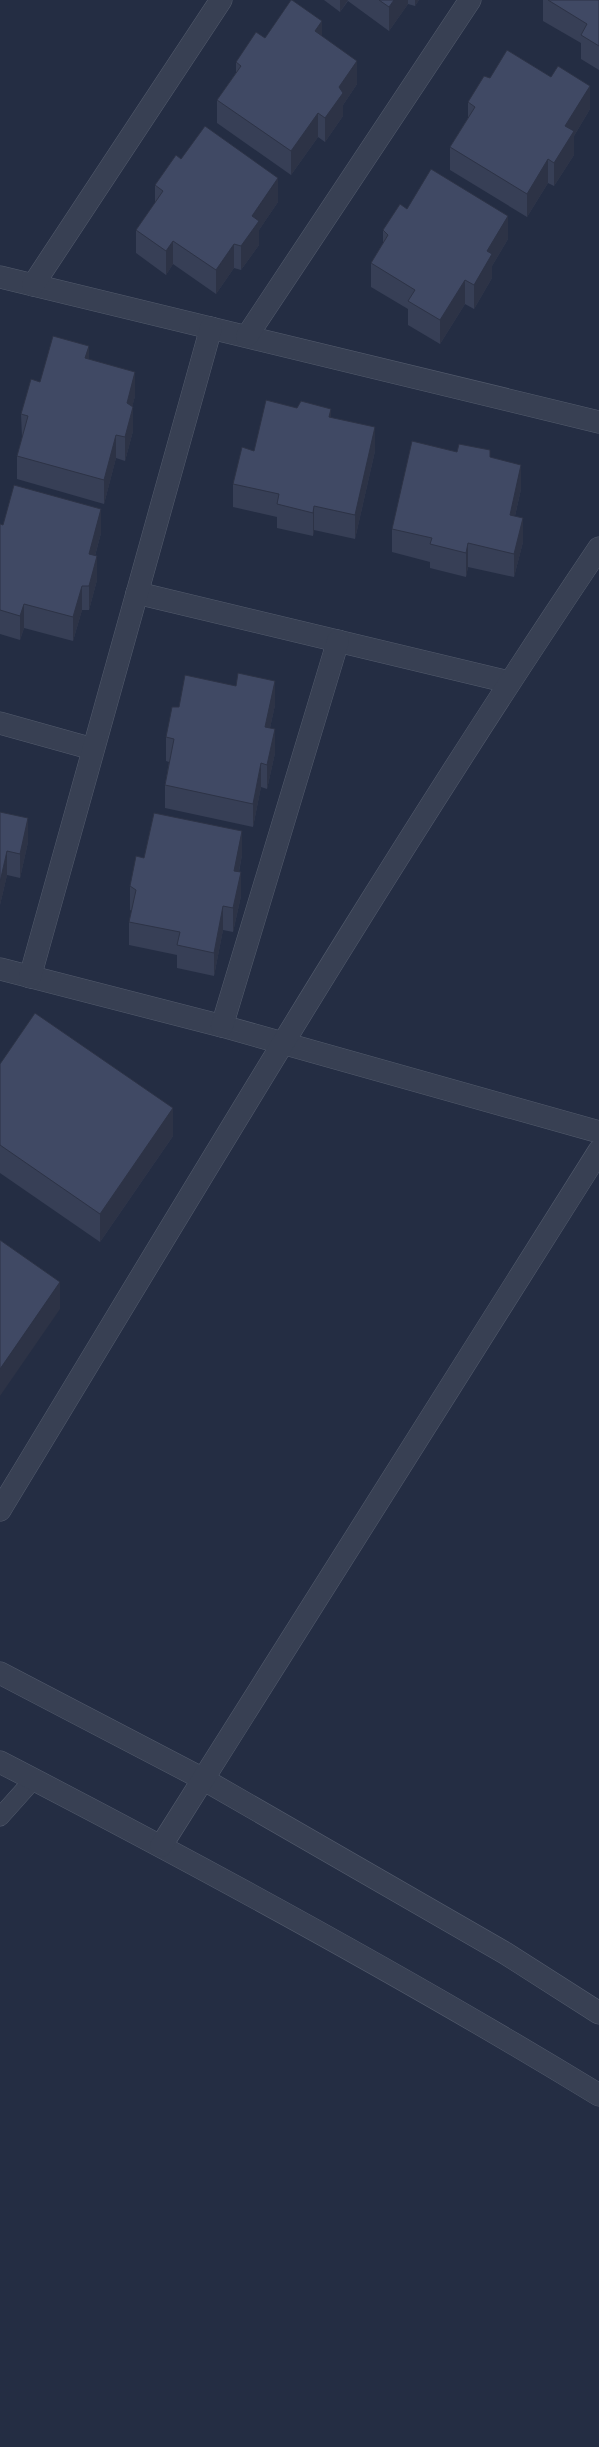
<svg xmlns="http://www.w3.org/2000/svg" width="599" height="2447" viewBox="0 0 599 2447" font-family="Raleway,sans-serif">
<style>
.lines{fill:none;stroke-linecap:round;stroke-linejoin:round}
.service-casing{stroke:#535b6d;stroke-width:19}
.minor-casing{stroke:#535b6d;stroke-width:23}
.service{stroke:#384053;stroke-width:18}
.minor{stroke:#384053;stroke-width:22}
.wall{fill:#373f56}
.shaded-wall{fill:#2d3346}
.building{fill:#404964;stroke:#2d3346}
</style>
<rect width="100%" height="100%" fill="#242d43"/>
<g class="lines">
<!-- service casing -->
<g class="service-casing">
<polyline id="service" points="0,1817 34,1779"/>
</g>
<!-- minor casing -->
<g class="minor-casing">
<g id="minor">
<polyline points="0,277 599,422"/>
<polyline points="33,285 221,0"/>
<polyline points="247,336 470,0"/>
<polyline points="137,593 509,682"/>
<polyline points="0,723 93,749"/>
<polyline points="0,969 222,1026 599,1132"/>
<polyline points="30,977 211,328"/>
<polyline points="222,1026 338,641"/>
<path d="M0,1510C196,1187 388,861 599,548"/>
<polyline points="0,1673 203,1779 505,1953 599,2013"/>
<path d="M0,1762C203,1867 404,1976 599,2095"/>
<polyline points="161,1846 599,1151"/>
</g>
</g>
<!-- service -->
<use href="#service" class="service"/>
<!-- minor -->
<use href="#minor" class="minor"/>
</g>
<!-- wall -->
<g class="wall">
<polygon points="324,0 419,0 415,6 408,4 389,31 348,1 340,12"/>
<polygon points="543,0 599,0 599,70 581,59 581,43 543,21"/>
<polygon points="322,36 357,84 343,105 343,116 325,142 318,137 291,175 217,123 217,100 236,73 236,62 265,38"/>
<polygon points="468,102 590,109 574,136 574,155 554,186 548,183 527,217 450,170 450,147 468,118"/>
<polygon points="181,159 278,202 259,230 259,245 241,270 234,268 216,294 173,264 166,275 136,253 136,230 155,203 155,185"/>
<polygon points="407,209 508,239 492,266 492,278 474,309 465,304 440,344 408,325 408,309 371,287 371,263 383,243 383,230"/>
<polygon points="89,359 135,396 132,407 133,431 125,461 116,458 104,504 17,479 17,456 22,438 21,414 40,382"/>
<polygon points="331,418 375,451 355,539 314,530 313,536 277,528 277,517 233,507 233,484 254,451"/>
<polygon points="457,452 490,457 521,489 515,516 523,542 514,577 468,567 466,577 430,568 430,562 392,552 392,529"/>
<polygon points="0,524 3,525 101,533 95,556 97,580 89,610 82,610 73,641 24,628 20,640 0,634"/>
<polygon points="275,705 270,728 275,753 267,789 261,787 253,827 165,808 165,785 169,762 166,761 166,737"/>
<polygon points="0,812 28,842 20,878 7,875 0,905"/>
<polygon points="242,855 239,872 241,896 233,932 223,930 214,976 177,968 177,955 129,945 129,922 132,911 130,910 130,886 144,858"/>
<polygon points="0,1064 173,1136 100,1242 0,1173"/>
</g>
<!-- shaded-wall -->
<g class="shaded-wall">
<polygon points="340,0 348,0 340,12"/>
<polygon points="394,0 408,0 408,4 389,31 389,7"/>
<polygon points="415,0 419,0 415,6"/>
<polygon points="322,21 322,44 315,31"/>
<polygon points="357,61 357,84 343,105 343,116 325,142 325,118 339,87"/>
<polygon points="590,86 590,109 574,136 574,155 554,186 554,163 565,126"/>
<polygon points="318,113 318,137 291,175 291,151"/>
<polygon points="548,159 548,183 527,217 527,194"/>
<polygon points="278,178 278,202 259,230 259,245 241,270 241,246 252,216"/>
<polygon points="508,216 508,239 492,266 492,278 474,309 474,285 487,251"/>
<polygon points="173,241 173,264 166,275 166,251"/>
<polygon points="234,244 234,268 216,294 216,270"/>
<polygon points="465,280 465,304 440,344 440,320"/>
<polygon points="89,346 89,370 85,358"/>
<polygon points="135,372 135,396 127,427 127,403"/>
<polygon points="133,407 133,431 125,461 125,437"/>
<polygon points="331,409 331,432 329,417"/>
<polygon points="375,427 375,451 355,539 355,515"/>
<polygon points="116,435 116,458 104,504 104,480"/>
<polygon points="521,465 521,489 510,538 510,515"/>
<polygon points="314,506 314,530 313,536 313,513"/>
<polygon points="101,509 101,533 89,578 89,554"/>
<polygon points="523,518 523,542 514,577 514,554"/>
<polygon points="468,543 468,567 466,577 466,553"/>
<polygon points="97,556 97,580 89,610 89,586"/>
<polygon points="82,586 82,610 73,641 73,617"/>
<polygon points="24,604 24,628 20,640 20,616"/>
<polygon points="275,681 275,705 265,751 265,727"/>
<polygon points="275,729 275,753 267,789 267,765"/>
<polygon points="261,763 261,787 253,827 253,804"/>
<polygon points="28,818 28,842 20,878 20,854"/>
<polygon points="242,831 242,855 234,895 234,871"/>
<polygon points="7,851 7,875 0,905 0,882"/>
<polygon points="241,872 241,896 233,932 233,908"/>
<polygon points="223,906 223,930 214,976 214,953"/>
<polygon points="173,1108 173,1136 100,1242 100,1214"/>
<polygon points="60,1282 60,1309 0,1396 0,1369"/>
</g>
<!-- building -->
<g class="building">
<polygon points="291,0 292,0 322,21 315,31 357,61 339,87 343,93 325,118 318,113 291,151 217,100 241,66 236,62 256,32 265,38"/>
<polygon points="379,0 394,0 389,7"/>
<polygon points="548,0 599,0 599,46 581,35 587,24"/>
<polygon points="507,50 551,77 558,66 590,86 565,126 574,131 554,163 548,159 527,194 450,147 475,107 468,102 484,76 490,78"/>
<polygon points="205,126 278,178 252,216 259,221 241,246 234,244 216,270 173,241 166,251 136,230 163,191 155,185 176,155 181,159"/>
<polygon points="431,169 508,216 487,251 492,254 474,285 465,280 440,320 408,301 415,290 371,263 388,235 383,230 400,204 407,209"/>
<polygon points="53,336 89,346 85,358 135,372 127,403 133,407 125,437 116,435 104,480 17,456 28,416 21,414 31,379 40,382"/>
<polygon points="266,400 297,408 301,401 331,409 329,417 375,427 355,515 314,506 313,513 277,504 279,494 233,484 242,447 254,451"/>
<polygon points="412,441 457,452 459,444 490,450 490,457 521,465 510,515 523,518 514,554 468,543 466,553 430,544 432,538 392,529"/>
<polygon points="14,485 101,509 89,554 97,556 89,586 82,586 73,617 24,604 20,616 0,610 0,524 3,525"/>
<polygon points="238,673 275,681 265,727 275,729 267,765 261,763 253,804 165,785 174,739 166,737 172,707 179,707 185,675 236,686"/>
<polygon points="0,812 28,818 20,854 7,851 0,882"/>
<polygon points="154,813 242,831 234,871 241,872 233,908 223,906 214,953 177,945 180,932 129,922 136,890 130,886 136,856 144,858"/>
<polygon points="35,1013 173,1108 100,1214 0,1145 0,1064"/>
<polygon points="0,1240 60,1282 0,1369"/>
</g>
</svg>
